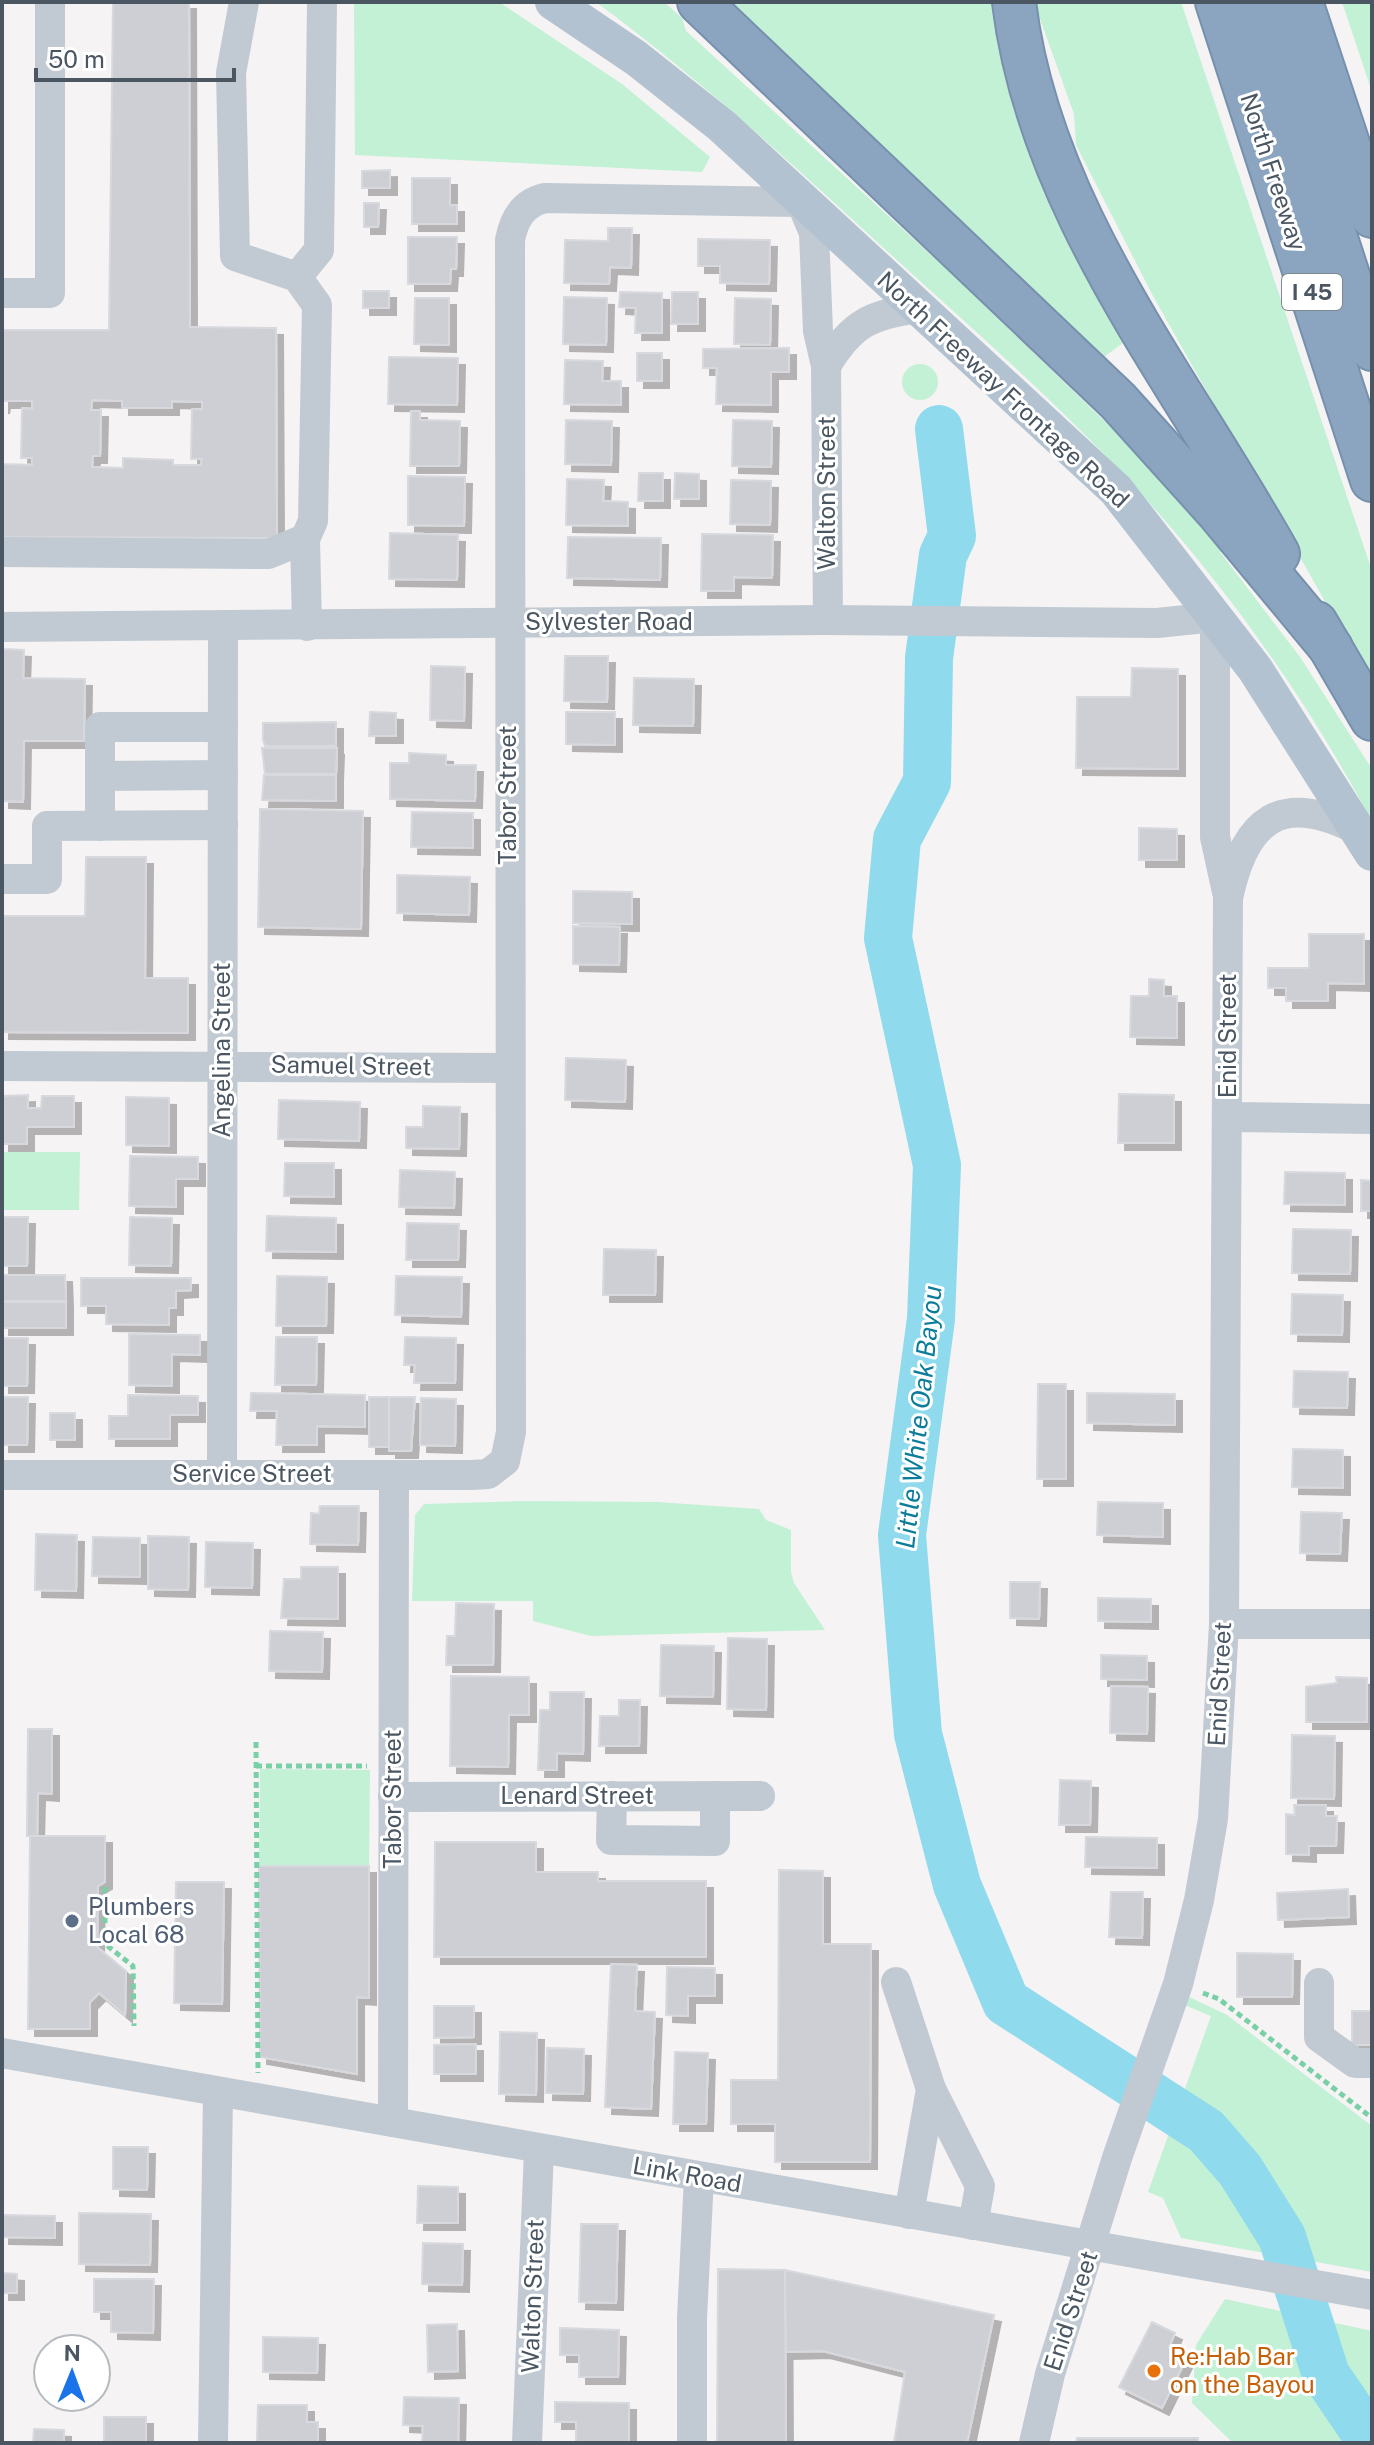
<svg xmlns="http://www.w3.org/2000/svg" width="1374" height="2445" viewBox="0 0 1374 2445" font-family="'Public Sans',sans-serif">
<style>
.green{fill:#c3f1d5}
.lines{fill:none;stroke-linecap:round;stroke-linejoin:round}
.river{stroke:#90daee;stroke-width:48}
.building{fill:#cdcfd5;stroke:#d7d9de;stroke-width:2;fill-rule:evenodd;filter:url(#shadow)}
.highway-casing{stroke:#7690ad;stroke-width:46}
.path{stroke:#7ad0a6;stroke-width:5;stroke-dasharray:6 4;stroke-linecap:butt}
.minor{stroke:#c1cad2;stroke-width:30}
.major{stroke:#b3c2d1;stroke-width:36}
.highway{stroke:#8ba5c1;stroke-width:42}
.service-dot{fill:#5c6f8a;stroke:#fff;stroke-width:3}
.food-dot{fill:#e8710a;stroke:#fff;stroke-width:3}
.labels{text-anchor:middle;stroke-width:6;stroke-linejoin:round;paint-order:stroke}
.shield{fill:#fff;stroke:#808990;stroke-width:2}
.shield-label{font-size:22px;font-weight:bold;fill:#4a5661}
.street-label{font-size:24px;fill:#4a5661;stroke:#fff}
.service-label{font-size:24px;fill:#4e5e75;stroke:#fff;text-anchor:start}
.food-label{font-size:24px;fill:#c56008;stroke:#fff;text-anchor:start}
.water-label{font-size:26px;font-style:italic;fill:#0c7c9b;stroke:#fff}
</style>
<defs>
<filter id="shadow"><feDropShadow dx="7" dy="7" stdDeviation="0" flood-color="#0004"/></filter>
</defs>
<rect width="100%" height="100%" fill="#f5f3f3"/>
<!-- green -->
<g class="green">
<polygon points="354,2 499,2 622,84 710,157 702,172 355,155"/>
<path d="M596,2H664L682,18L686,31L954,276L1126,442L1224,552H1220L1300,657L1372,769V822C1301,687 1208,561 1102,452C1037,385 967,324 899,262C799,170 705,83 596,2Z"/>
<polygon points="730,2 994,2 1127,340 1104,357"/>
<polygon points="1034,2 1181,2 1372,571 1372,685 1153,296 1076,145 1074,114"/>
<polygon points="1342,2 1372,2 1372,92"/>
<circle cx="920" cy="382" r="18"/>
<polygon points="2,1152 80,1152 79,1210 2,1210"/>
<polygon points="523,1501 657,1502 759,1509 766,1520 791,1530 791,1572 794,1583 825,1630 591,1636 533,1621 533,1601 412,1601 415,1515 424,1504"/>
<polygon points="260,1769 370,1770 369,1866 259,1866"/>
<polygon points="1185,1995 1227,2015 1372,2126 1372,2272 1181,2238 1163,2198 1148,2192 1211,2016 1182,2004"/>
<polygon points="1225,2299 1372,2331 1372,2443 1233,2443 1192,2403 1196,2345"/>
</g>
<g class="lines">
<!-- river -->
<polyline class="river" points="939,429 952,536 943,555 929,658 927,782 897,839 888,938 937,1165 931,1319 902,1535 918,1734 957,1885 1006,2002 1206,2131 1240,2170 1282,2237 1326,2375 1372,2443"/>
</g>
<!-- building -->
<g class="building">
<path d="M113,2H189L190,327L276,328L277,538L2,537V458L3,464L32,465V458H21L22,408L32,409V401H3L2,407V330H109ZM92,400L122,401V408H172V401L202,402V409H192L191,459H202L201,465H173V460L123,458V468L92,467L93,456H100L101,410H91Z"/>
<polygon points="390,170 390,188 362,188 362,171"/>
<polygon points="412,178 450,178 450,205 457,205 457,224 412,224"/>
<polygon points="364,203 379,203 378,227 364,227"/>
<polygon points="608,228 632,228 631,268 610,267 609,284 564,283 565,240 608,241"/>
<polygon points="408,237 457,237 456,269 451,269 450,284 408,284"/>
<polygon points="698,239 770,240 769,284 720,283 720,266 698,266"/>
<rect x="363" y="291" width="26" height="17"/>
<polygon points="620,292 662,293 662,333 635,333 636,308 619,307"/>
<polygon points="672,292 698,292 698,324 671,324"/>
<polygon points="564,297 607,298 606,345 563,344"/>
<polygon points="415,298 449,298 449,345 414,344"/>
<polygon points="735,298 771,299 770,345 734,344"/>
<polygon points="789,348 789,372 771,372 771,405 716,404 717,368 703,368 703,349"/>
<rect x="637" y="353" width="25" height="28"/>
<polygon points="389,357 458,358 457,405 388,404"/>
<polygon points="565,360 603,361 602,381 621,381 621,405 564,404"/>
<polygon points="411,411 420,411 420,420 460,421 459,466 410,466"/>
<polygon points="566,420 612,421 611,465 565,464"/>
<polygon points="733,420 772,421 771,467 732,466"/>
<polygon points="639,473 663,473 663,501 638,501"/>
<polygon points="675,473 699,474 699,499 674,499"/>
<polygon points="408,476 465,477 464,526 408,525"/>
<polygon points="567,479 604,480 603,501 628,502 628,526 566,525"/>
<polygon points="731,480 771,481 770,525 730,524"/>
<polygon points="390,533 458,535 457,580 389,579"/>
<polygon points="702,534 773,535 772,578 734,577 734,591 701,591"/>
<polygon points="568,537 661,538 660,580 567,578"/>
<polygon points="2,649 24,650 23,678 85,679 84,741 24,741 23,802 2,801"/>
<polygon points="565,656 608,656 607,702 564,701"/>
<polygon points="431,666 465,667 464,721 430,720"/>
<polygon points="1132,668 1178,669 1178,769 1076,768 1077,697 1131,697"/>
<polygon points="634,678 694,679 693,726 633,725"/>
<polygon points="370,712 396,713 396,736 369,736"/>
<polygon points="566,712 615,712 615,745 566,744"/>
<polygon points="336,722 336,746 265,746 263,740 263,723"/>
<polygon points="262,748 337,748 336,774 265,774"/>
<polygon points="409,753 446,755 446,765 476,765 475,801 390,799 390,763 409,763"/>
<polygon points="264,775 336,775 336,801 262,800"/>
<polygon points="260,809 363,811 361,929 258,927"/>
<polygon points="412,812 473,813 473,848 411,847"/>
<polygon points="1139,828 1177,829 1177,860 1139,860"/>
<polygon points="86,857 146,857 145,978 188,978 188,1033 2,1032 2,916 85,916"/>
<polygon points="397,875 470,877 469,915 397,913"/>
<polygon points="573,891 632,892 632,924 573,923"/>
<polygon points="573,926 620,927 619,965 573,964"/>
<polygon points="1309,934 1364,934 1364,984 1328,983 1328,1001 1286,1001 1286,988 1268,988 1268,968 1309,968"/>
<polygon points="1149,979 1164,980 1164,996 1177,996 1177,1038 1130,1037 1131,996 1149,996"/>
<polygon points="566,1058 626,1060 625,1102 565,1100"/>
<polygon points="1119,1094 1174,1095 1174,1143 1118,1143"/>
<polygon points="28,1095 28,1108 41,1108 42,1096 74,1096 74,1127 27,1127 27,1144 2,1144 2,1096"/>
<polygon points="126,1097 169,1098 169,1146 126,1145"/>
<polygon points="279,1100 360,1102 359,1141 278,1139"/>
<polygon points="423,1106 460,1107 459,1149 406,1148 406,1127 423,1127"/>
<polygon points="130,1156 198,1157 198,1179 176,1179 176,1207 129,1206"/>
<polygon points="285,1163 334,1163 334,1197 284,1196"/>
<polygon points="400,1170 455,1172 454,1208 399,1207"/>
<polygon points="1285,1172 1345,1173 1345,1205 1284,1204"/>
<polygon points="1361,1180 1372,1181 1372,1211 1361,1211"/>
<polygon points="267,1216 336,1218 336,1252 266,1251"/>
<polygon points="2,1217 28,1217 27,1266 2,1266"/>
<polygon points="130,1217 172,1218 171,1266 129,1265"/>
<polygon points="407,1223 459,1224 458,1260 406,1260"/>
<polygon points="1293,1229 1351,1230 1350,1274 1292,1273"/>
<polygon points="604,1249 656,1250 655,1295 603,1295"/>
<polygon points="2,1275 65,1275 66,1301 2,1301"/>
<polygon points="277,1276 327,1277 326,1326 276,1326"/>
<polygon points="396,1276 462,1277 461,1317 395,1315"/>
<polygon points="81,1278 191,1278 191,1290 176,1291 176,1308 169,1308 169,1325 106,1324 106,1306 81,1306"/>
<polygon points="1292,1294 1343,1295 1342,1335 1291,1334"/>
<rect x="2" y="1302" width="64" height="26"/>
<polygon points="129,1334 200,1335 200,1355 172,1354 172,1386 129,1385"/>
<polygon points="276,1337 317,1337 316,1385 275,1385"/>
<polygon points="405,1337 456,1338 455,1383 414,1383 415,1365 404,1365"/>
<polygon points="2,1338 28,1338 27,1386 2,1386"/>
<polygon points="1294,1371 1348,1372 1347,1408 1293,1407"/>
<polygon points="1038,1384 1066,1384 1066,1479 1037,1479"/>
<polygon points="251,1393 365,1395 365,1427 317,1426 317,1445 276,1445 277,1411 250,1411"/>
<polygon points="1087,1393 1175,1394 1175,1425 1087,1423"/>
<polygon points="128,1395 198,1396 198,1415 170,1415 170,1439 109,1439 109,1416 128,1416"/>
<polygon points="2,1397 28,1397 27,1445 2,1445"/>
<rect x="369" y="1397" width="20" height="50"/>
<polygon points="389,1397 415,1397 411,1451 389,1451"/>
<polygon points="421,1398 456,1399 455,1446 420,1445"/>
<rect x="50" y="1413" width="25" height="27"/>
<polygon points="1293,1449 1343,1450 1343,1488 1292,1487"/>
<polygon points="1098,1502 1163,1503 1163,1537 1097,1535"/>
<polygon points="320,1506 359,1506 358,1545 310,1544 311,1513 319,1514"/>
<polygon points="1301,1512 1342,1513 1340,1554 1300,1553"/>
<polygon points="36,1534 77,1535 76,1591 35,1590"/>
<polygon points="148,1536 189,1537 188,1590 148,1589"/>
<polygon points="93,1537 140,1538 140,1577 92,1576"/>
<polygon points="206,1542 253,1543 252,1588 205,1587"/>
<polygon points="301,1567 338,1567 338,1619 281,1618 284,1579 301,1579"/>
<polygon points="1010,1582 1040,1582 1039,1619 1010,1618"/>
<polygon points="1098,1598 1151,1599 1151,1622 1098,1621"/>
<polygon points="456,1603 494,1604 493,1665 446,1665 447,1636 455,1636"/>
<polygon points="270,1631 323,1632 322,1672 269,1671"/>
<polygon points="728,1638 767,1639 766,1710 727,1709"/>
<polygon points="661,1645 714,1646 713,1697 660,1696"/>
<polygon points="1101,1655 1147,1656 1147,1680 1101,1679"/>
<polygon points="451,1676 529,1677 529,1715 509,1715 508,1767 450,1766"/>
<polygon points="1336,1677 1367,1678 1367,1722 1306,1722 1306,1687 1337,1683"/>
<polygon points="1111,1686 1148,1687 1147,1734 1110,1733"/>
<polygon points="550,1692 584,1692 583,1754 557,1753 557,1770 538,1770 540,1710 550,1710"/>
<polygon points="619,1700 640,1700 639,1746 599,1746 600,1716 619,1716"/>
<polygon points="28,1729 52,1729 52,1794 38,1793 37,1836 27,1836"/>
<polygon points="1292,1735 1335,1736 1334,1799 1291,1798"/>
<polygon points="1060,1780 1091,1781 1090,1825 1059,1825"/>
<polygon points="1294,1805 1326,1805 1326,1816 1337,1816 1336,1846 1309,1846 1309,1855 1286,1854 1286,1814 1295,1815"/>
<polygon points="30,1836 105,1836 105,1882 98,1886 97,1947 126,1971 125,2015 99,1993 90,2002 90,2029 28,2029"/>
<polygon points="1086,1837 1157,1838 1157,1868 1085,1867"/>
<polygon points="435,1842 536,1842 536,1872 598,1872 598,1881 706,1881 706,1957 434,1957"/>
<polygon points="259,1866 369,1866 369,1998 357,1997 357,2074 260,2057"/>
<polygon points="779,1870 823,1871 823,1944 871,1944 870,2162 775,2162 775,2124 731,2124 731,2080 778,2080"/>
<polygon points="176,1882 224,1882 222,2004 174,2003"/>
<polygon points="1348,1889 1349,1917 1278,1920 1277,1893"/>
<polygon points="1111,1892 1143,1892 1142,1938 1109,1937"/>
<polygon points="1237,1953 1293,1954 1292,1997 1237,1997"/>
<polygon points="611,1964 637,1965 635,2011 655,2012 651,2109 605,2107"/>
<polygon points="667,1967 715,1968 715,1996 688,1996 688,2016 666,2015"/>
<polygon points="434,2006 474,2006 474,2037 434,2038"/>
<rect x="1352" y="2011" width="20" height="34"/>
<polygon points="500,2032 537,2033 536,2095 499,2094"/>
<polygon points="476,2044 476,2074 434,2074 434,2045"/>
<polygon points="547,2048 584,2049 583,2094 546,2093"/>
<polygon points="675,2052 708,2053 706,2124 673,2124"/>
<polygon points="113,2147 148,2147 147,2190 113,2189"/>
<polygon points="418,2186 458,2187 458,2223 417,2223"/>
<polygon points="79,2213 151,2214 150,2265 79,2264"/>
<polygon points="2,2215 55,2216 55,2238 2,2237"/>
<polygon points="581,2224 618,2224 616,2303 579,2302"/>
<polygon points="423,2243 463,2244 462,2285 422,2284"/>
<polygon points="718,2269 785,2270 786,2443 717,2443"/>
<polygon points="785,2270 994,2315 967,2443 894,2443 905,2372 823,2351 786,2352"/>
<polygon points="2,2273 17,2274 17,2293 2,2293"/>
<polygon points="94,2279 154,2279 153,2333 111,2332 111,2312 94,2312"/>
<polygon points="1152,2322 1175,2333 1169,2347 1188,2355 1162,2408 1119,2387"/>
<polygon points="457,2324 458,2371 428,2372 427,2325"/>
<polygon points="560,2328 619,2330 618,2377 579,2377 579,2355 560,2355"/>
<polygon points="263,2337 318,2338 317,2373 263,2372"/>
<polygon points="404,2397 459,2398 458,2443 422,2443 423,2426 403,2425"/>
<polygon points="555,2402 629,2403 629,2443 576,2443 576,2422 555,2422"/>
<polygon points="258,2405 307,2405 307,2422 318,2422 318,2442 257,2441"/>
<polygon points="104,2417 146,2417 146,2443 81,2443 104,2442"/>
<polygon points="34,2429 64,2430 64,2443 33,2443"/>
<rect x="1077" y="2438" width="121" height="5"/>
</g>
<g class="lines">
<!-- highway casing -->
<g class="highway-casing">
<g id="highway">
<polyline points="699,2 1118,401 1218,512 1331,648"/>
<path d="M1014,2C1039,210 1179,377 1278,554"/>
<polyline points="1217,2 1372,480"/>
<polyline points="1259,2 1372,349"/>
<polyline points="1301,2 1372,216"/>
<polyline points="1316,623 1372,719"/>
</g>
</g>
<!-- path -->
<g class="path">
<polyline points="256,1742 258,2073"/>
<polyline points="256,1766 367,1766"/>
<polyline points="105,1887 105,1944 133,1966 134,2026"/>
<polyline points="1203,1993 1219,1999 1372,2118"/>
</g>
<!-- minor -->
<g class="minor">
<polyline points="297,277 319,250 322,2"/>
<polyline points="2,293 50,293 50,2"/>
<path d="M826,366C851,324 871,314 919,308"/>
<polyline points="305,539 307,626"/>
<polyline points="2,552 268,554 305,539 313,521 317,305 297,277 235,256 231,73 244,2"/>
<polyline points="2,627 828,620 1157,623 1215,617 1215,837 1227,892"/>
<polyline points="100,776 223,775"/>
<polyline points="100,826 100,727 223,727"/>
<polyline points="2,879 47,879 47,826 223,825"/>
<polyline points="2,1066 509,1068"/>
<polyline points="1228,1117 1372,1119"/>
<polyline points="222,1473 223,627"/>
<path d="M2,1475H472L488,1474L505,1461L511,1432L510,240C514,219 523,203 545,198L801,202L814,233L818,331L826,366L828,620"/>
<polyline points="1224,1624 1372,1624"/>
<polyline points="612,1796 611,1840 715,1841 715,1796"/>
<polyline points="393,1797 760,1796"/>
<polyline points="896,1982 931,2089 909,2214"/>
<polyline points="1319,1983 1319,2037 1355,2063 1372,2063"/>
<polyline points="2,2053 1372,2295"/>
<polyline points="931,2089 980,2186 973,2225"/>
<polyline points="393,2122 394,1476"/>
<polyline points="213,2443 218,2092"/>
<polyline points="527,2443 539,2150"/>
<polyline points="692,2443 692,2318 699,2177"/>
<path d="M1034,2443L1050,2374L1117,2158L1178,1984L1199,1900L1213,1819L1224,1624L1228,898C1245,819 1281,791 1357,830"/>
</g>
<!-- major -->
<polyline class="major" points="553,2 636,58 722,126 1116,490 1255,669 1372,853"/>
<!-- highway -->
<use href="#highway" class="highway"/>
</g>
<!-- markers -->
<circle class="service-dot" cx="72" cy="1921" r="8"/>
<circle class="food-dot" cx="1154" cy="2371" r="8"/>
<g class="labels">
<!-- shield labels -->
<rect class="shield" x="1282" y="274" width="60" height="36" rx="6"/>
<g class="shield-label">
<text x="1312" y="300">I 45</text>
</g>
<!-- street labels -->
<g class="street-label">
<text transform="translate(1273 172) rotate(72)" y="8">North Freeway</text>
<text transform="translate(1003 390) rotate(43)" y="8">North Freeway Frontage Road</text>
<text transform="translate(827 493) rotate(-90)" y="8">Walton Street</text>
<text x="609" y="630">Sylvester Road</text>
<text transform="translate(508 795) rotate(-90)" y="8">Tabor Street</text>
<text transform="translate(1228 1036) rotate(-90)" y="8">Enid Street</text>
<text transform="translate(222 1050) rotate(-90)" y="8">Angelina Street</text>
<text transform="translate(351 1066) rotate(1)" y="8">Samuel Street</text>
<text x="252" y="1482">Service Street</text>
<text transform="translate(1220 1684) rotate(-87)" y="8">Enid Street</text>
<text x="577" y="1804">Lenard Street</text>
<text transform="translate(393 1799) rotate(-90)" y="8">Tabor Street</text>
<text transform="translate(687 2175) rotate(10)" y="8">Link Road</text>
<text transform="translate(533 2296) rotate(-88)" y="8">Walton Street</text>
<text transform="translate(1071 2311) rotate(-72)" y="8">Enid Street</text>
</g>
<!-- service labels -->
<g class="service-label">
<text x="88" y="1915">Plumbers<tspan x="88" dy="28">Local 68</tspan></text>
</g>
<!-- food labels -->
<g class="food-label">
<text x="1170" y="2365">Re:Hab Bar<tspan x="1170" dy="28">on the Bayou</tspan></text>
</g>
<!-- water labels -->
<g class="water-label">
<text transform="translate(919 1417) rotate(-84)" y="9">Little White Oak Bayou</text>
</g>
</g>
<!-- border -->
<rect width="1374" height="2445" fill="none" stroke="#4a5661" stroke-width="8"/>
<!-- north arrow -->
<g transform="translate(72 2373) rotate(1)"><circle r="38" fill="#ffffff" stroke="#b7bbc0" stroke-width="2"/>
<path d="M0-6L14 30L0 20L-14 30Z" fill="#1a73e8"/>
<text y="-12" font-size="22" font-weight="bold" text-anchor="middle" fill="#4a5661">N</text>
</g>
<!-- scale -->
<path d="M36 68v12h198v-12" fill="none" stroke="#4a5661" stroke-width="4"/>
<text x="48" y="68" font-size="24" fill="#4a5661" stroke="#ffffff" stroke-width="6" paint-order="stroke">50 m</text>
</svg>
